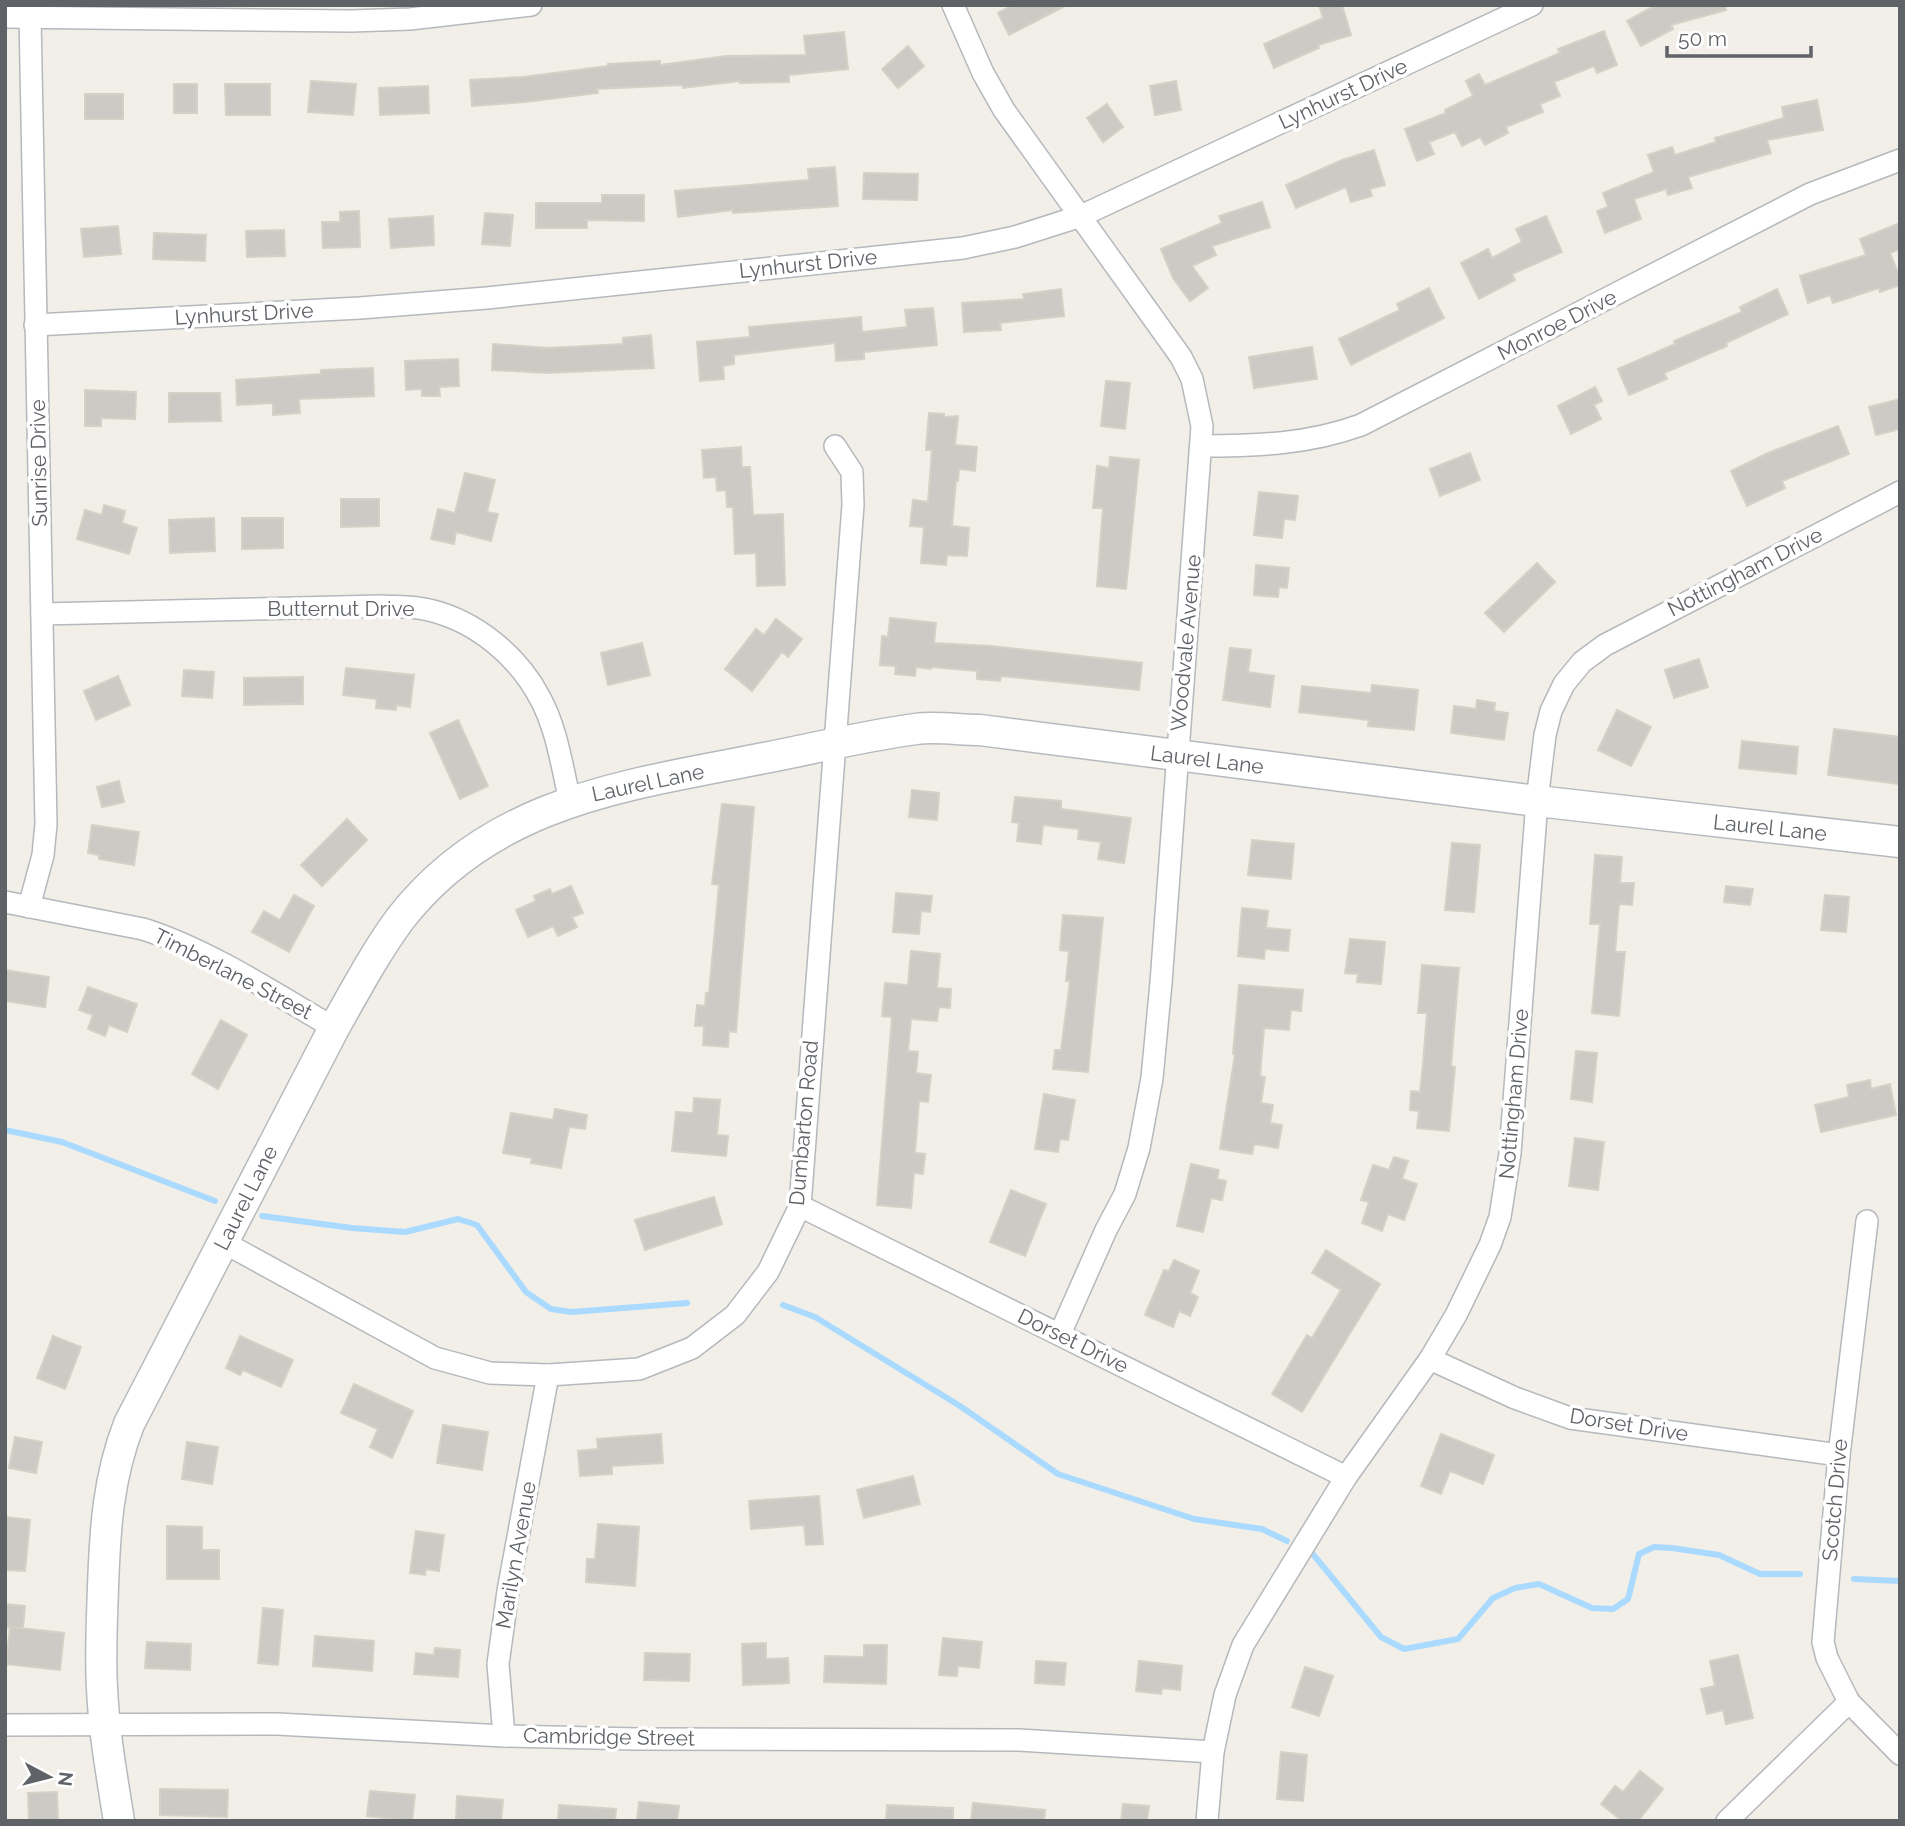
<svg xmlns="http://www.w3.org/2000/svg" width="1905" height="1826" viewBox="0 0 1905 1826" font-family="Raleway,sans-serif">
<style>
.lines{fill:none;stroke-linecap:round;stroke-linejoin:round}
.stream{stroke:#aadaff;stroke-width:6}
.building{fill:#cccac5;stroke:#d6d1c6;stroke-width:2}
.street-casing{stroke:#b5b8bc;stroke-width:24}
.secondary-casing{stroke:#b6babf;stroke-width:33}
.street{stroke:#fff;stroke-width:21}
.secondary{stroke:#fff;stroke-width:30}
.labels{text-anchor:middle;stroke-width:7;stroke-linejoin:round;paint-order:stroke}
.street-label{font-size:21px;fill:#5f6368;stroke:#fff}
</style>
<rect width="100%" height="100%" fill="#f1efe8"/>
<g class="lines">
<!-- stream -->
<g class="stream">
<polyline points="5,1130 62,1142 215,1201"/>
<polyline points="262,1216 352,1228 405,1232 458,1219 477,1225 526,1292 551,1309 572,1312 687,1303"/>
<polyline points="783,1305 815,1317 960,1406 1058,1474 1194,1519 1262,1529 1287,1541"/>
<polyline points="1312,1553 1381,1637 1404,1649 1458,1639 1493,1598 1515,1588 1539,1584 1592,1608 1613,1609 1628,1599 1639,1554 1654,1547 1672,1548 1719,1555 1760,1574 1800,1574"/>
<polyline points="1854,1579 1900,1581"/>
</g>
</g>
<!-- building -->
<g class="building">
<polygon points="1013,5 1067,5 1009,35 998,13"/>
<polygon points="1319,5 1342,5 1351,35 1318,45 1319,48 1274,68 1264,44 1323,18"/>
<polygon points="1656,5 1725,5 1726,10 1671,25 1673,29 1641,46 1627,21"/>
<polygon points="1604,31 1617,65 1597,73 1594,66 1554,82 1560,96 1540,104 1543,112 1506,127 1508,133 1485,145 1480,137 1462,146 1455,132 1429,142 1434,154 1417,161 1405,129 1446,113 1445,110 1473,96 1466,81 1479,74 1485,85 1560,53 1558,49"/>
<polygon points="844,32 848,69 789,75 789,82 740,83 740,81 683,88 682,85 597,89 598,93 525,102 472,106 470,80 523,77 608,66 608,64 660,61 660,65 726,56 806,55 804,36"/>
<polygon points="908,46 924,66 898,88 882,69"/>
<polygon points="311,81 356,84 353,115 308,112"/>
<polygon points="1176,81 1181,110 1155,115 1150,86"/>
<rect x="174" y="84" width="23" height="29"/>
<polygon points="225,84 270,84 270,115 226,115"/>
<polygon points="428,86 429,113 380,115 379,88"/>
<rect x="85" y="94" width="38" height="25"/>
<polygon points="1817,100 1823,130 1767,140 1771,153 1688,177 1692,188 1668,195 1666,189 1634,199 1641,219 1605,233 1597,211 1608,207 1603,193 1654,172 1648,155 1672,147 1675,155 1716,142 1715,138 1784,118 1782,107"/>
<polygon points="1107,104 1123,127 1103,142 1087,118"/>
<polygon points="1374,150 1385,185 1370,189 1372,196 1351,202 1346,187 1296,208 1286,185 1342,160"/>
<polygon points="835,167 838,206 733,213 733,210 678,217 675,191 809,180 808,169"/>
<polygon points="864,173 918,174 917,200 863,199"/>
<polygon points="602,195 644,195 644,221 587,220 587,228 536,228 536,203 602,203"/>
<polygon points="1262,202 1270,227 1212,246 1216,255 1192,266 1208,288 1190,301 1173,278 1161,249 1222,223 1219,216"/>
<polygon points="359,211 360,247 323,248 322,222 340,222 340,212"/>
<polygon points="485,213 513,215 510,246 482,244"/>
<polygon points="433,216 434,245 391,248 389,219"/>
<polygon points="1546,216 1562,252 1512,274 1515,280 1479,299 1461,263 1488,249 1492,258 1522,242 1516,229"/>
<polygon points="1900,223 1900,249 1890,253 1900,278 1900,285 1880,292 1879,288 1833,303 1830,295 1808,303 1800,276 1866,255 1860,239"/>
<polygon points="118,226 121,254 84,257 81,229"/>
<polygon points="284,230 285,256 247,257 246,231"/>
<polygon points="154,233 206,235 205,261 153,259"/>
<polygon points="1429,288 1444,318 1351,365 1339,339 1400,310 1397,304"/>
<polygon points="1061,289 1064,316 1000,323 1001,330 964,332 962,303 1024,299 1023,294"/>
<polygon points="1777,289 1788,314 1726,343 1727,346 1664,373 1667,379 1629,395 1618,369 1675,344 1674,341 1742,312 1740,307"/>
<polygon points="933,308 937,345 864,352 864,359 836,361 835,343 734,355 734,364 723,366 724,379 700,381 697,342 750,337 749,327 861,317 862,332 907,327 905,310"/>
<polygon points="651,335 654,368 547,373 492,370 493,344 549,348 623,344 623,338"/>
<polygon points="1312,347 1317,379 1254,388 1249,357"/>
<polygon points="458,359 459,386 439,387 440,396 422,396 422,389 406,390 405,361"/>
<polygon points="373,368 374,396 299,399 300,413 273,415 273,403 237,405 236,380 321,374 321,370"/>
<polygon points="1106,381 1130,383 1125,429 1101,426"/>
<polygon points="1595,387 1602,401 1594,405 1601,419 1571,434 1558,406"/>
<polygon points="85,390 136,392 135,419 101,418 101,426 85,426"/>
<polygon points="169,393 220,393 221,421 169,422"/>
<polygon points="1900,399 1900,429 1876,435 1869,407"/>
<polygon points="929,413 944,414 944,417 958,416 955,445 977,447 975,471 959,469 958,481 956,481 952,526 969,528 967,556 947,555 946,565 921,563 924,527 910,526 913,500 928,502 932,450 926,450"/>
<polygon points="1838,426 1849,454 1782,481 1785,488 1747,506 1731,471 1768,453"/>
<polygon points="741,447 742,467 750,467 753,515 783,514 785,585 757,586 756,553 735,554 733,507 727,507 726,490 717,491 716,477 704,478 702,450"/>
<polygon points="1470,453 1480,480 1440,496 1430,469"/>
<polygon points="1110,457 1139,460 1126,589 1097,586 1103,508 1093,508 1097,466 1109,468"/>
<polygon points="465,473 495,480 487,512 498,514 491,541 456,532 454,544 431,539 438,509 455,513"/>
<polygon points="1259,492 1298,496 1295,520 1284,519 1282,538 1254,535"/>
<polygon points="341,499 379,499 379,526 341,527"/>
<polygon points="104,505 125,511 122,523 137,528 129,554 77,539 85,510 102,515"/>
<polygon points="214,518 215,551 170,553 169,520"/>
<polygon points="242,518 283,518 283,548 242,549"/>
<polygon points="1537,563 1555,582 1504,632 1485,613"/>
<polygon points="1256,565 1289,568 1287,588 1279,587 1278,597 1254,595"/>
<polygon points="890,618 936,623 934,643 991,646 1142,663 1139,690 1001,676 1000,681 977,679 977,671 932,667 931,669 916,667 915,676 895,674 896,666 880,665 882,636 888,637"/>
<polygon points="776,619 802,639 788,657 782,652 752,691 725,669 756,629 764,635"/>
<polygon points="642,643 650,675 608,685 601,653"/>
<polygon points="1230,648 1251,650 1248,672 1274,676 1270,707 1223,700"/>
<polygon points="1699,659 1708,687 1674,698 1665,670"/>
<polygon points="346,668 414,675 410,707 396,705 396,710 376,708 377,699 343,695"/>
<polygon points="184,670 214,672 212,698 182,696"/>
<polygon points="118,676 130,705 96,720 84,691"/>
<polygon points="303,677 303,704 244,705 244,678"/>
<polygon points="1372,685 1418,690 1414,730 1368,726 1369,720 1299,712 1302,686 1371,693"/>
<polygon points="1477,700 1495,703 1494,711 1508,713 1504,740 1451,733 1454,706 1476,709"/>
<polygon points="1617,710 1651,727 1631,766 1598,750"/>
<polygon points="458,720 488,786 460,799 430,733"/>
<polygon points="1834,729 1900,737 1900,784 1828,775"/>
<polygon points="1742,741 1798,747 1796,774 1739,768"/>
<polygon points="119,781 124,802 102,807 97,787"/>
<polygon points="912,790 939,793 937,820 909,817"/>
<polygon points="1015,797 1061,801 1061,809 1131,818 1124,863 1098,859 1101,842 1078,839 1079,829 1043,825 1041,844 1017,841 1019,823 1012,822"/>
<polygon points="722,804 754,807 736,1032 729,1031 728,1047 703,1045 704,1026 695,1026 697,1005 705,1006 706,993 709,993 719,885 712,884"/>
<polygon points="347,819 367,840 322,886 301,865"/>
<polygon points="92,825 139,832 134,865 99,859 99,855 88,853"/>
<polygon points="1252,840 1294,844 1291,879 1248,875"/>
<polygon points="1452,843 1480,845 1474,912 1445,910"/>
<polygon points="1595,855 1622,857 1620,883 1634,883 1632,905 1619,904 1615,952 1625,952 1619,1016 1592,1013 1600,924 1590,924"/>
<polygon points="571,886 583,913 572,917 577,927 558,936 553,926 528,937 516,910 536,901 534,896 550,889 552,894"/>
<polygon points="1726,886 1753,889 1750,905 1724,902"/>
<polygon points="896,893 932,896 930,912 921,911 919,934 893,932"/>
<polygon points="294,895 314,906 289,952 252,932 264,911 280,920"/>
<polygon points="1825,895 1849,897 1846,932 1821,930"/>
<polygon points="1242,908 1268,911 1266,928 1290,930 1288,951 1265,949 1264,959 1238,956"/>
<polygon points="1063,915 1103,918 1088,1072 1053,1069 1055,1050 1061,1050 1070,981 1066,981 1069,951 1060,950"/>
<polygon points="1350,939 1385,942 1381,984 1357,982 1358,974 1345,973"/>
<polygon points="911,951 940,954 937,988 951,989 950,1008 939,1007 937,1021 911,1019 908,1051 918,1052 916,1073 931,1075 928,1102 919,1101 915,1153 925,1154 923,1174 914,1173 911,1208 877,1205 892,1017 882,1016 885,983 908,985"/>
<polygon points="1422,965 1459,968 1451,1066 1455,1067 1449,1131 1417,1128 1419,1111 1410,1110 1411,1091 1420,1092 1423,1064 1427,1013 1418,1013"/>
<polygon points="5,970 49,977 45,1007 5,1001"/>
<polygon points="1239,985 1303,990 1301,1011 1291,1010 1289,1030 1264,1028 1260,1076 1265,1077 1261,1103 1273,1105 1270,1123 1282,1125 1278,1148 1254,1144 1252,1154 1220,1149 1235,1054 1233,1054"/>
<polygon points="88,987 137,1004 127,1032 109,1025 105,1036 88,1029 93,1015 79,1010"/>
<polygon points="221,1020 247,1035 218,1089 192,1074"/>
<polygon points="1576,1051 1597,1053 1592,1102 1571,1099"/>
<polygon points="1870,1080 1871,1089 1890,1084 1896,1115 1821,1132 1815,1105 1849,1097 1847,1085"/>
<polygon points="1044,1094 1075,1100 1068,1140 1060,1139 1058,1152 1035,1149"/>
<polygon points="694,1098 720,1100 717,1135 728,1136 726,1156 672,1151 676,1112 693,1113"/>
<polygon points="555,1109 587,1115 585,1129 569,1127 561,1168 531,1163 532,1158 503,1153 511,1113 553,1120"/>
<polygon points="1575,1138 1604,1142 1598,1190 1569,1186"/>
<polygon points="1394,1157 1408,1161 1402,1179 1417,1184 1404,1220 1388,1214 1382,1231 1362,1223 1369,1202 1361,1200 1373,1165 1389,1170"/>
<polygon points="1191,1164 1219,1170 1217,1179 1226,1181 1222,1200 1211,1198 1203,1232 1177,1226"/>
<polygon points="1011,1190 1046,1204 1025,1256 990,1242"/>
<polygon points="714,1197 722,1224 645,1250 635,1220"/>
<polygon points="1326,1250 1380,1284 1302,1412 1272,1394 1307,1335 1312,1338 1341,1290 1312,1273"/>
<polygon points="1174,1260 1199,1271 1190,1293 1198,1297 1190,1316 1179,1311 1173,1327 1145,1315 1164,1270 1169,1271"/>
<polygon points="53,1336 81,1347 65,1389 37,1378"/>
<polygon points="240,1336 293,1360 281,1387 243,1370 240,1375 226,1368"/>
<polygon points="354,1384 413,1411 392,1458 370,1447 378,1429 341,1413"/>
<polygon points="443,1425 488,1432 482,1470 437,1463"/>
<polygon points="661,1434 663,1463 612,1466 612,1474 580,1476 578,1451 598,1449 597,1439"/>
<polygon points="1441,1434 1494,1455 1483,1484 1450,1471 1441,1494 1421,1486"/>
<polygon points="15,1437 42,1442 36,1473 9,1468"/>
<polygon points="187,1442 218,1447 212,1484 182,1479"/>
<polygon points="913,1476 920,1504 864,1518 857,1490"/>
<polygon points="819,1496 823,1544 806,1545 804,1525 751,1529 749,1501"/>
<polygon points="5,1517 30,1520 25,1571 5,1570"/>
<polygon points="598,1524 639,1527 635,1586 586,1582 587,1559 595,1559"/>
<polygon points="167,1526 202,1527 202,1550 219,1550 219,1579 167,1579"/>
<polygon points="416,1531 444,1535 439,1571 426,1569 425,1575 410,1573"/>
<polygon points="5,1604 25,1606 23,1628 5,1627"/>
<polygon points="263,1608 283,1610 278,1665 258,1663"/>
<polygon points="10,1627 64,1633 60,1670 6,1664"/>
<polygon points="315,1636 374,1641 372,1671 313,1666"/>
<polygon points="943,1638 982,1642 979,1668 958,1666 957,1676 939,1675"/>
<polygon points="147,1642 191,1644 190,1670 145,1668"/>
<polygon points="766,1643 766,1659 788,1658 789,1683 743,1685 742,1644"/>
<polygon points="864,1645 887,1645 886,1684 824,1682 825,1656 864,1657"/>
<polygon points="435,1648 460,1650 458,1677 414,1674 416,1653 434,1655"/>
<polygon points="645,1653 690,1654 689,1681 644,1680"/>
<polygon points="1738,1655 1753,1718 1726,1724 1723,1710 1707,1714 1701,1689 1715,1686 1710,1661"/>
<polygon points="1036,1661 1066,1663 1064,1685 1035,1683"/>
<polygon points="1139,1661 1182,1666 1180,1690 1162,1688 1161,1694 1136,1691"/>
<polygon points="1305,1667 1333,1676 1319,1716 1292,1707"/>
<polygon points="1281,1752 1307,1755 1303,1801 1277,1799"/>
<polygon points="1640,1771 1663,1789 1638,1821 1622,1821 1601,1804 1615,1786 1623,1792"/>
<polygon points="160,1789 228,1790 227,1817 160,1815"/>
<polygon points="370,1791 415,1795 412,1821 367,1816"/>
<polygon points="57,1792 58,1821 29,1821 28,1793"/>
<polygon points="457,1796 503,1800 501,1821 456,1821"/>
<polygon points="639,1802 679,1806 677,1821 637,1821"/>
<polygon points="973,1803 1045,1810 1044,1821 971,1821"/>
<polygon points="1123,1804 1149,1806 1147,1821 1121,1821"/>
<polygon points="559,1805 616,1809 615,1821 558,1821"/>
<polygon points="887,1805 953,1808 953,1821 886,1821"/>
</g>
<g class="lines">
<!-- street casing -->
<g class="street-casing">
<g id="street">
<polyline points="953,5 983,73 1004,110 1181,357 1192,379 1202,426 1161,983 1152,1078 1139,1148 1125,1194 1106,1230 1060,1334"/>
<polyline points="5,17 351,21 410,19 531,5"/>
<polyline points="35,325 360,308 487,298 963,248 1015,237 1081,216 1532,5"/>
<path d="M1202,446C1257,446 1309,444 1361,425L1810,194L1900,160"/>
<path d="M42,614L381,606C397,607 414,606 429,610C476,621 518,656 540,698C557,729 562,767 570,801"/>
<path d="M5,902L143,929C207,949 276,994 334,1028"/>
<polyline points="29,907 43,855 46,824 30,17"/>
<polyline points="800,1206 1346,1477"/>
<polyline points="1867,1221 1839,1455 1823,1642 1827,1658 1849,1702 1900,1754"/>
<polyline points="223,1242 435,1358 490,1373 548,1375 639,1369 692,1348 735,1315 768,1272 800,1206 853,505 852,472 835,446"/>
<polyline points="1430,1359 1515,1398 1570,1418 1839,1455"/>
<polyline points="5,1725 277,1724 504,1736 636,1739 1019,1740 1213,1752"/>
<polyline points="504,1736 498,1664 508,1591 548,1375"/>
<polyline points="1207,1821 1213,1752 1225,1695 1243,1645 1346,1477 1430,1359 1456,1315 1490,1245 1500,1217 1510,1153 1537,801 1545,735 1551,711 1564,684 1582,662 1605,645 1900,492"/>
<polyline points="1727,1821 1849,1702"/>
</g>
</g>
<!-- secondary casing -->
<g class="secondary-casing">
<path id="secondary" d="M119,1821C112,1777 104,1733 102,1688C100,1654 102,1620 103,1587C105,1529 108,1478 129,1424L334,1028C355,991 375,953 400,919C490,803 621,786 754,760C808,750 862,736 916,729C936,726 959,730 980,730L1537,801L1900,842"/>
</g>
<!-- street -->
<use href="#street" class="street"/>
<!-- secondary -->
<use href="#secondary" class="secondary"/>
</g>
<g class="labels">
<!-- street labels -->
<g class="street-label">
<text transform="translate(1343 94) rotate(-25)" y="7">Lynhurst Drive</text>
<text transform="translate(808 264) rotate(-6)" y="7">Lynhurst Drive</text>
<text transform="translate(244 314) rotate(-3)" y="7">Lynhurst Drive</text>
<text transform="translate(1557 325) rotate(-27)" y="7">Monroe Drive</text>
<text transform="translate(39 463) rotate(-91)" y="7">Sunrise Drive</text>
<text transform="translate(1745 572) rotate(-27)" y="7">Nottingham Drive</text>
<text x="341" y="616">Butternut Drive</text>
<text transform="translate(1186 643) rotate(-85)" y="7">Woodvale Avenue</text>
<text transform="translate(1207 760) rotate(7)" y="7">Laurel Lane</text>
<text transform="translate(648 783) rotate(-12)" y="7">Laurel Lane</text>
<text transform="translate(1770 828) rotate(6)" y="7">Laurel Lane</text>
<text transform="translate(233 974) rotate(27)" y="7">Timberlane Street</text>
<text transform="translate(1514 1094) rotate(-85)" y="7">Nottingham Drive</text>
<text transform="translate(804 1123) rotate(-85)" y="7">Dumbarton Road</text>
<text transform="translate(246 1198) rotate(-63)" y="7">Laurel Lane</text>
<text transform="translate(1073 1341) rotate(26)" y="7">Dorset Drive</text>
<text transform="translate(1629 1425) rotate(9)" y="7">Dorset Drive</text>
<text transform="translate(1835 1500) rotate(-85)" y="7">Scotch Drive</text>
<text transform="translate(516 1555) rotate(-80)" y="7">Marilyn Avenue</text>
<text transform="translate(609 1737) rotate(1)" y="7">Cambridge Street</text>
</g>
</g>
<!-- border -->
<rect width="1905" height="1826" fill="none" stroke="#5f6368" stroke-width="14"/>
<!-- north arrow -->
<g transform="translate(49 1777) rotate(97)" stroke="#ffffff" stroke-width="5" paint-order="stroke">
<path d="M0-5L12 26L0 18L-12 26Z" fill="#5f6368"/>
<text y="-10" font-size="19" font-weight="bold" text-anchor="middle" fill="#5f6368">N</text>
</g>
<!-- scale -->
<path d="M1667 46v10h144v-10" fill="none" stroke="#5f6368" stroke-width="3.5"/>
<text x="1678" y="46" font-size="21" fill="#5f6368" stroke="#ffffff" stroke-width="5" paint-order="stroke">50 m</text>
</svg>
